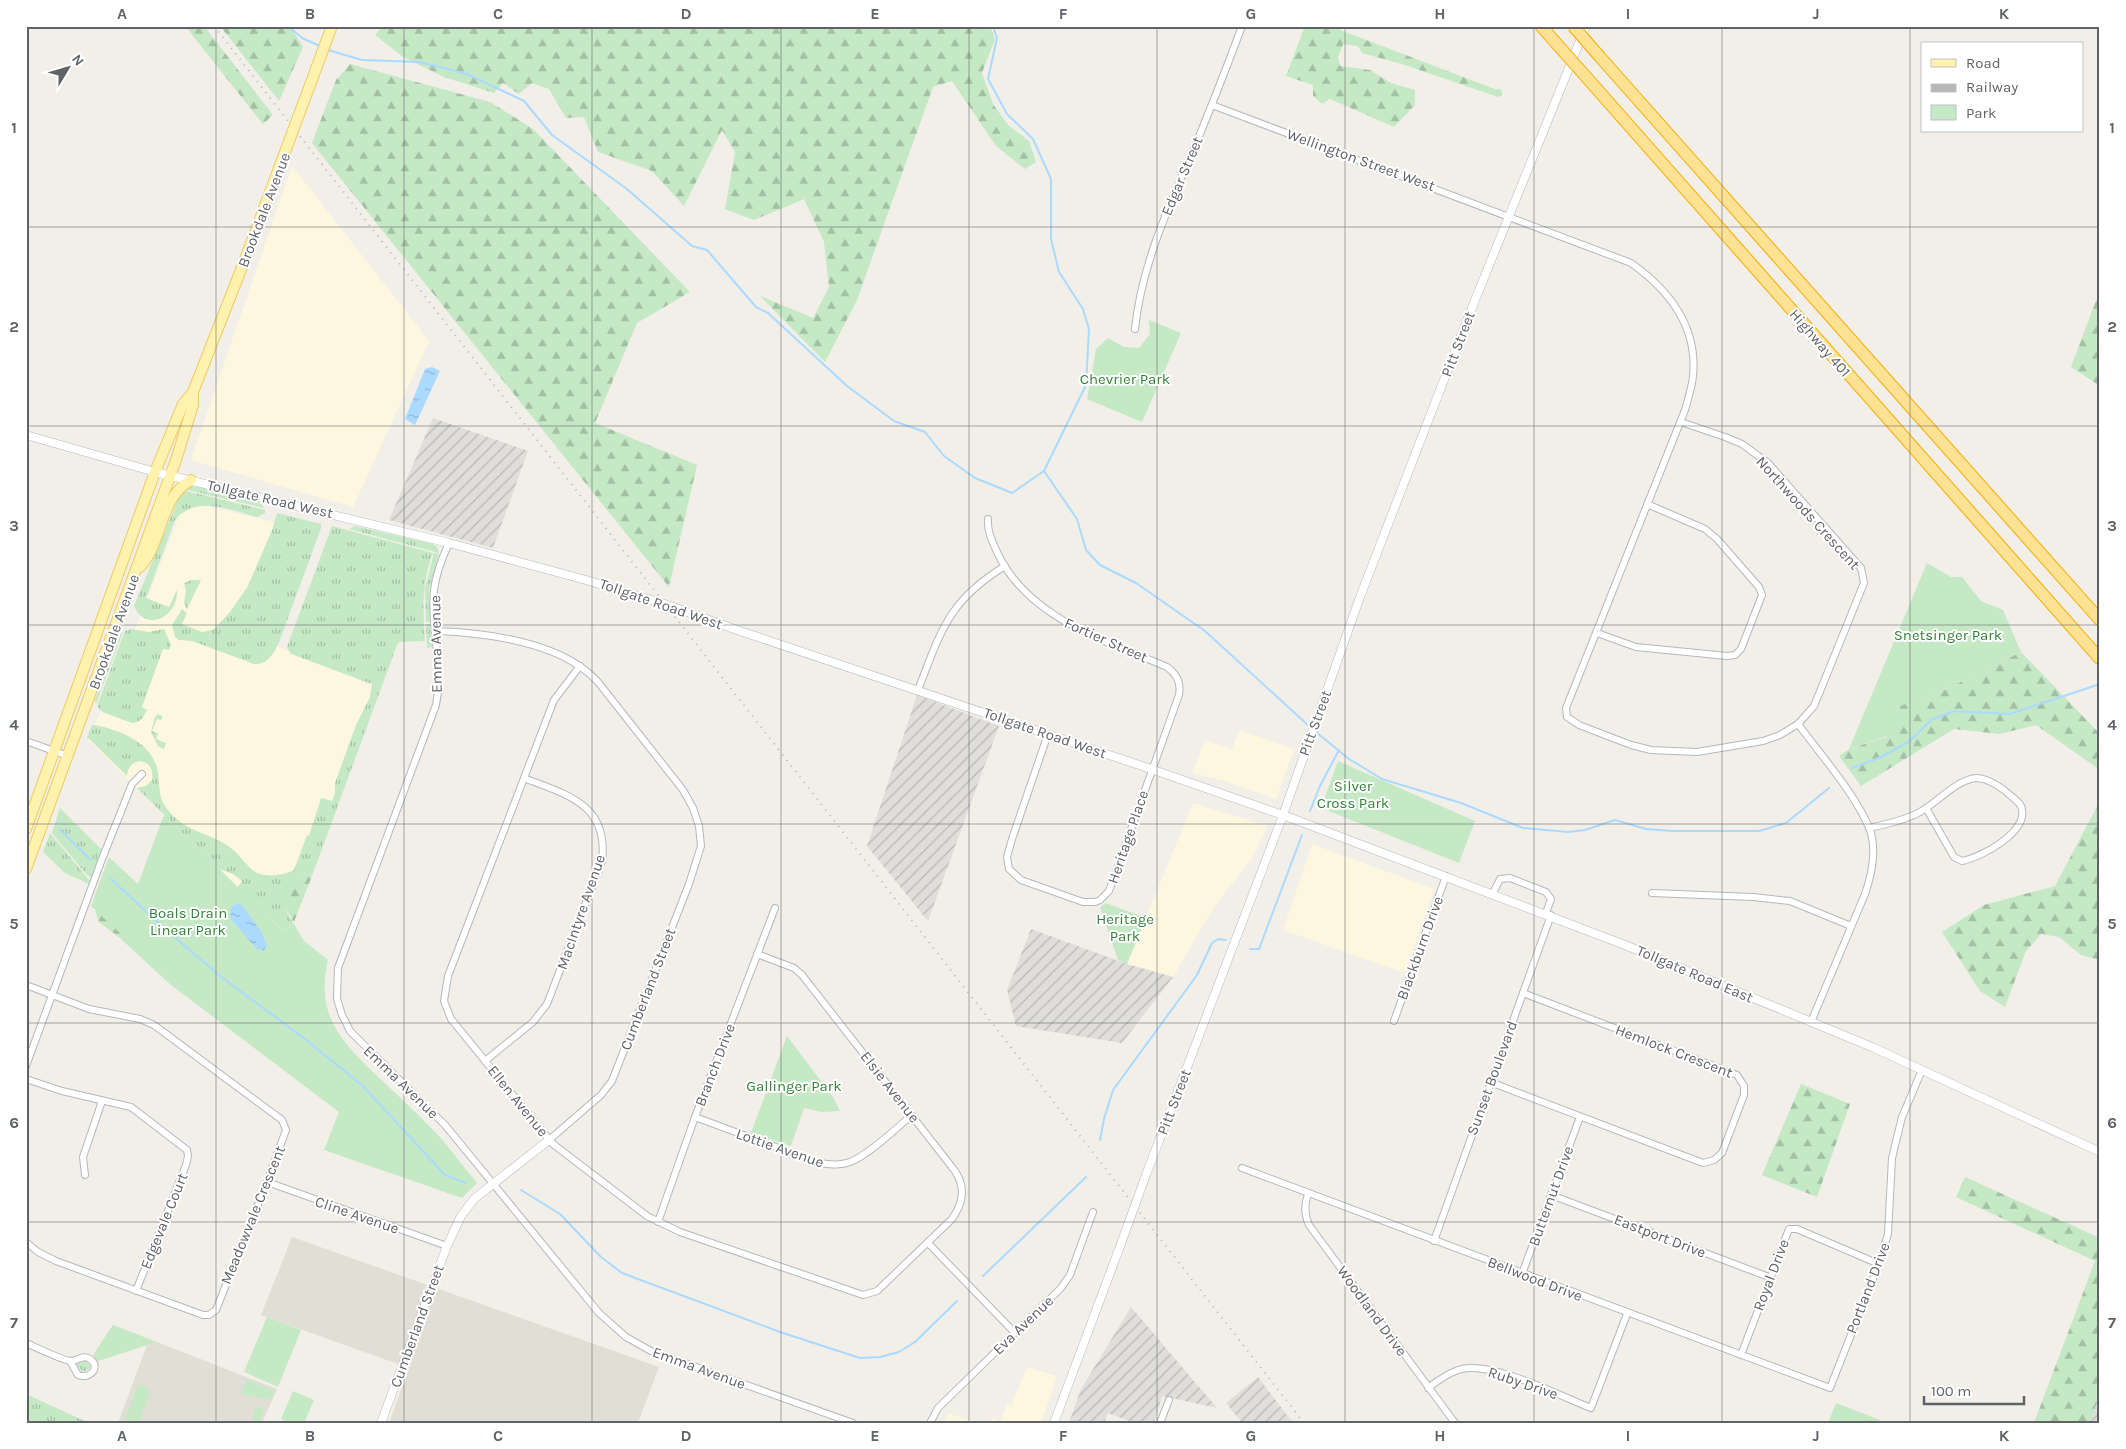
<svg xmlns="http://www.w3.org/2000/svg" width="2126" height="1449" viewBox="0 0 2126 1449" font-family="Karla,sans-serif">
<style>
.commercial{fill:#fef7e0}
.industrial{fill:url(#industrial-furrows)}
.education{fill:#e1ded6}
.grass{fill:url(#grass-tufts)}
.forest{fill:url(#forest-firs)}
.park{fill:#c5e8c5}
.water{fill:url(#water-ripples)}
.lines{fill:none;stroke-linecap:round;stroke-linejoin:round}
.stream{stroke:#aadaff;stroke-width:2}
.minor-casing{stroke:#b5b8bc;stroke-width:8}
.tertiary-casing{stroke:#b5b8bc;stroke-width:9}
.primary-casing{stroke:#f2c960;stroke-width:12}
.motorway-casing{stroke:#f9ab00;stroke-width:13}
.minor{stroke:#fff;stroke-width:6}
.tertiary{stroke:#fff;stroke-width:8}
.primary{stroke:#fff2af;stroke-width:10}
.motorway{stroke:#fde293;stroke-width:11}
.rail{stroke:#b6b7b8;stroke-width:2;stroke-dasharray:1 6;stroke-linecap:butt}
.tertiary-bridge-casing{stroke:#b5b8bc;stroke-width:9;stroke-linecap:butt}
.primary-bridge-casing{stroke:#f2c960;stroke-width:12;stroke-linecap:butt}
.motorway-bridge-casing{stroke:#f9ab00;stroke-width:13;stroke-linecap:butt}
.tertiary-bridge{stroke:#fff;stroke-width:8}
.primary-bridge{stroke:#fff2af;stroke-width:10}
.motorway-bridge{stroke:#fde293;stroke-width:11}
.grid{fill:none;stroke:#5f6368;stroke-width:1;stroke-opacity:0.55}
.labels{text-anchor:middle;stroke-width:4;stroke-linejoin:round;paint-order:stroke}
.street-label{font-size:15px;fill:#5f6368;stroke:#fff}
.park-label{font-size:15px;fill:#348238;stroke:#fff}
.neatline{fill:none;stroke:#5f6368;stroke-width:2}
.grid-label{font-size:16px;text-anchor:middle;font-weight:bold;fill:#5f6368}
</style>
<defs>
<pattern id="industrial-furrows" width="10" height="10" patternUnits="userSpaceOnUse" patternTransform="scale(1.25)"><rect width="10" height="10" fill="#e0deda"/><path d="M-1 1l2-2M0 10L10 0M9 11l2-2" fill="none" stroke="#b9b8b5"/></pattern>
<pattern id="grass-tufts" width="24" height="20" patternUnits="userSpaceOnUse" patternTransform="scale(1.25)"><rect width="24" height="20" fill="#c5e8c5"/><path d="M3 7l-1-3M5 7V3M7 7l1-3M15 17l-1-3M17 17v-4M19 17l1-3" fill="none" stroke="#a3c0a4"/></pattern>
<pattern id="forest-firs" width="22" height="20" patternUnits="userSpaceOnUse" patternTransform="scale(1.25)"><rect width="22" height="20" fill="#c5e8c5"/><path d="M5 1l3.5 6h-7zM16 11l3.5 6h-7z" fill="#a3c0a4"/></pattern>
<pattern id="water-ripples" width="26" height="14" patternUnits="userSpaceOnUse" patternTransform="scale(1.25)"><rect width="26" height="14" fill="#aadaff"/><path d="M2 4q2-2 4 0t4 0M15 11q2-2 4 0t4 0" fill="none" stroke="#8eb4d2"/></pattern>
</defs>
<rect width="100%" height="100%" fill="#f1efe8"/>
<!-- commercial -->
<g class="commercial">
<polygon points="292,166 429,341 353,507 191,460"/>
<polygon points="185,501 282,524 233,653 266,662 272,644 380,689 294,924 283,931 88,740 132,638"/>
<polygon points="1239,730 1294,749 1276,799 1222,780 1192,773 1205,740 1232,749"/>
<polygon points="1193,803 1267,826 1253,857 1214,907 1173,977 1127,964"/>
<polygon points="1312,844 1434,889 1405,973 1283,930"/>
<polygon points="1027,1367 1057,1376 1041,1423 987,1423 993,1418 1000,1421 1007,1403 1011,1406"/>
<polygon points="948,1413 978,1423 944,1423"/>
</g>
<!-- industrial -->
<g class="industrial">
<polygon points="433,418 528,451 493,548 389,520"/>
<polygon points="917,695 999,726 928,921 867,846"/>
<polygon points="1031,929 1127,964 1173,977 1122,1043 1016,1026 1007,990"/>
<polygon points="1131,1307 1217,1408 1162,1396 1154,1423 1135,1423 1108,1413 1104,1423 1069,1423 1081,1389"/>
<polygon points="1258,1377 1293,1423 1242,1423 1226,1403"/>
<polygon points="2100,1393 2100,1423 2090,1423"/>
</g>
<!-- education -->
<g class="education">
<polygon points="292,1237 659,1367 638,1423 389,1423 409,1368 261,1315"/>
<polygon points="157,1342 277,1389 262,1423 118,1423 147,1345"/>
</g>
<!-- grass -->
<g class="grass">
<polygon points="189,486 204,487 205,489 262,504 264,508 184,489"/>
<path d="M182,490L265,510V513L257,517C229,510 197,494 175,520L146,598L169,607L177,590C179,616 146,634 134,606Z"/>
<path d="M277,513L321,524V528L280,640C275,651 269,665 254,664L192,641L179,640L175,637L172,625L182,609L187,613L182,624L202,632L213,630L230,612L248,586L272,530Z"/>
<path d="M332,526L433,553C421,585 423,608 425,641L399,642L397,645L312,876L305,872L302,878L280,900L294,924L283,931L270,918L218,914L242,881L233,874L219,869L137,788L146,786L152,780C156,758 129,754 127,776L87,737L92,725H95C120,730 154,743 158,773C160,786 158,798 167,809C188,835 210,831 232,849C242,856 248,870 260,874C270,877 285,875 294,870L307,835L309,836L321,798L332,801L335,793V783L356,725L370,697L372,684L291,654L287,647Z"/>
<polygon points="355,526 433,544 437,547 439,553 349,529"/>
<polygon points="434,553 439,554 429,590 430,622 426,622 425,589"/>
<polygon points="191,580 201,580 187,609 184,603 186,590 184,583"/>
<polygon points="426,624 430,624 432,647 427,648"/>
<path d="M131,629L149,632L164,629L171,645L169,650L163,649L142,707L147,710C143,718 141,722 132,723L102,712L97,706L125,631Z"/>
<polygon points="123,632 96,704 95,700 120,635"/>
<polygon points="158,714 162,716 162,720 157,719 152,731 158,734 156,739 166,743 164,749 158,746 151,732 155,717"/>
<polygon points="60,808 102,850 92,878 87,875 52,833"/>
<polygon points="50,833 90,881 89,884 65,873 43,852"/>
<polygon points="86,1361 91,1367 85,1372 81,1370 76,1364"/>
<polygon points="26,1394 89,1423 26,1423"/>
</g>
<!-- forest -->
<g class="forest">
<polygon points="185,26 204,26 273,115 263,124"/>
<polygon points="220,26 290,26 303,47 279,101"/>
<polygon points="383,26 990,26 995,39 982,73 993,104 1008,125 1029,141 1036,162 1025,169 996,146 952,81 933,87 857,300 825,362 760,296 813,318 829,287 824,242 804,199 754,220 725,209 735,152 722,130 684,206 652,171 598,152 584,117 566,118 549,89 532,83 519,94 503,83 494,93 444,77 403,57 375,35"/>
<polygon points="1305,26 1340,26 1340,30 1495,89 1501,89 1502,95 1498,97 1405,65 1362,53 1358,46 1343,44 1338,57 1340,66 1370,70 1391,83 1415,90 1415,105 1394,127 1330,99 1322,104 1313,96 1313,85 1286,76"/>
<polygon points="350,64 490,102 533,129 690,292 637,323 595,423 697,465 669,587 312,143 336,80"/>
<polygon points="2100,290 2100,386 2071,367"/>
<polygon points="2021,652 2100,734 2100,770 2036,725 2000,734 1954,729 1861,786 1839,756 1849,749 1886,737 1896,707 1940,692"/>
<polygon points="2100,801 2100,960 2081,955 2059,937 2041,934 2026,951 2005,1007 1980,991 1942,932 1984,905 2055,886"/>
<polygon points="305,872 312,876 294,922 280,900 278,887 302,878"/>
<polygon points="95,911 106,912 138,952 99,922"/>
<polygon points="1801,1084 1850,1104 1817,1197 1762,1175"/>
<polygon points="1965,1177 2100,1238 2100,1393 2090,1423 2034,1423 2095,1261 1956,1197"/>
</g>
<!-- park -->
<g class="park">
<polygon points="1149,320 1181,333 1142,422 1087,399 1096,349 1108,338 1124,347 1139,348 1150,334"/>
<polygon points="1927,563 1951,577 1962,577 1981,601 2003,610 2021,652 1940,692 1897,707 1895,733 1849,749"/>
<polygon points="1338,761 1475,821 1459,863 1321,808"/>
<path d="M164,815L283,931L294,924L304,941L328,960C316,1012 337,1037 373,1072C394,1092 416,1112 436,1133C450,1148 463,1166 477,1183L462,1198L324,1150L339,1112L171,985L122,940L124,937L91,906L109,857L138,884Z"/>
<polygon points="1106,903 1146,918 1127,964 1118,960 1100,907"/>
<polygon points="787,1036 833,1097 840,1111 822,1112 804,1108 791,1146 751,1133"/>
<polygon points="267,1317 301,1330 278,1387 244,1372"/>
<polygon points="113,1325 157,1342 98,1361 93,1355"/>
<path d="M247,1380L275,1391L272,1397L267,1400C258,1395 249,1398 241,1393Z"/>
<polygon points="138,1385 147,1387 150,1392 139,1423 125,1419"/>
<polygon points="293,1391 314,1400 304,1423 290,1423 281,1419"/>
<polygon points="1836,1403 1880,1420 1879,1423 1828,1423"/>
<polygon points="258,1406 263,1408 263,1413 258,1423 253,1423 253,1413"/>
</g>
<!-- water -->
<g class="water">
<polygon points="432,367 440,371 415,425 405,419 425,369"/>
<polygon points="240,903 261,931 267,945 264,951 256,948 230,918 231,906"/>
</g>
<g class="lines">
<!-- stream -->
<g class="stream">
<polyline points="288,26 302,38 322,47"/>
<polyline points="328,50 362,60 420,62 467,74 524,101 552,135 627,189 692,246 707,250 756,307 768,313 847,386 894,421 925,432 944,456 975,478 1012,493 1044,471 1086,385 1089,329 1083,309 1059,272 1051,239 1051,179 1033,139 1007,114 988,79 997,38 993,26"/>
<polyline points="1044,471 1077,519 1086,550 1100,565 1136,583 1205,631 1310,727"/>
<polyline points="1316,732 1349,759 1382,779 1461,803 1523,828 1568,832 1585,830 1615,820 1646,829 1673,831 1759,831 1786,823 1829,788"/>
<polyline points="1852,768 1881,757 1910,741 1931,720 1954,711 2010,714 2100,684"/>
<polyline points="1310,811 1320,786 1339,750"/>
<polyline points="59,829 91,860"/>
<polyline points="110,878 165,929 220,976 305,1039 363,1086 445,1175 466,1183"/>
<polyline points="1250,949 1259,949 1302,835"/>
<polyline points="1100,1140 1104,1119 1113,1090 1197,975 1212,943 1218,939 1226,940"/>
<polyline points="521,1190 560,1214 601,1257 622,1273 780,1332 860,1358 880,1357 899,1352 915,1342 957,1301"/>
<polyline points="983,1276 1086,1177"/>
</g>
<!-- minor casing -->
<g class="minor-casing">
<g id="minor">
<path d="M1212,105L1631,263C1669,290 1698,326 1693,376C1692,387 1688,399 1685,410L1566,708L1567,717L1579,725L1631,745L1651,750L1697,752L1763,741L1780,735L1798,724L1814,706L1864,583L1861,568L1768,463L1742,444L1725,437L1681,422"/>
<path d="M1135,329C1142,262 1171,201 1198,139C1213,102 1228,64 1242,26"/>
<path d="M988,519C987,531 992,541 997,552C1028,619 1105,640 1167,667C1177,674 1181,684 1179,695L1109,891L1100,900L1095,902H1083L1021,880L1009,869L1007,857L1012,839L1048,734"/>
<path d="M449,543C442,558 436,574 434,590C430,629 444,666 436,705L338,968L337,999L342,1015L350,1031L445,1125L599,1313L626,1337L651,1351L853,1423"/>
<path d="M436,631C488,633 562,642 598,682L683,790L693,808L699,826L701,846L689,884L612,1081L601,1095L549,1140"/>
<polyline points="1597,633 1636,647 1727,656 1735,655 1741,649 1762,595 1759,587 1717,539 1705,529 1647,504"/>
<path d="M580,666L554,700L448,976L444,1001L451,1019L553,1144L647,1216L680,1232L863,1295L877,1291L952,1219C963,1203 966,1188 955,1171L802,975L794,968L757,954"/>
<path d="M918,690C941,631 948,601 1005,566"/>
<path d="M1798,724C1820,754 1857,796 1870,830C1877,851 1872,874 1865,894L1811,1022"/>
<polyline points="26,741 68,756"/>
<path d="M1869,828C1887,824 1905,820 1920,812C1938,802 1956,780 1976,778C1987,778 1996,784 2004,790C2009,795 2021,802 2022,809C2027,833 1980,858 1962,861L1954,857L1926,808"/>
<polyline points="1493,893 1500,879 1510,878 1546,892 1551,899 1546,913"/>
<polyline points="1652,893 1753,897 1790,901 1851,926"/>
<polyline points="26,985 89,1009 140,1019 154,1025 282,1120 286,1130 267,1182 216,1310 209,1315 203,1315 56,1261 38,1252 26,1242"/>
<polyline points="1394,1021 1446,876"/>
<path d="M485,1061L533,1022L547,1004L602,861C609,804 567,795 524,778"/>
<polyline points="26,1066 102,859 132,784 142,774"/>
<polyline points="26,1079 62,1091 131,1107 187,1150 188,1156 186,1165 136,1291"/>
<polyline points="1490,1082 1703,1163 1714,1160 1722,1153 1744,1095 1744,1086 1737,1075 1523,993"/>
<path d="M695,1117L819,1163C829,1164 839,1166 850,1162C867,1156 897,1128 912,1115"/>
<polyline points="1242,1168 1830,1388 1879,1264 1888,1234 1892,1158 1902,1117 1922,1070"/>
<polyline points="85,1175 83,1157 102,1101"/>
<polyline points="267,1182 447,1246"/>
<path d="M1308,1194C1304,1205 1304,1214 1309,1225L1455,1423"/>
<polyline points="1551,1195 1769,1277"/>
<polyline points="658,1222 695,1117 775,908"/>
<polyline points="1434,1241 1551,915"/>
<polyline points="928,1243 1014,1332"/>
<polyline points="1522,1274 1580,1117"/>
<path d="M26,1343C35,1347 64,1361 71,1361C78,1361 83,1354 90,1359C101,1366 91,1380 78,1375L70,1361"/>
<polyline points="1741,1355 1789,1229 1797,1229 1879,1264"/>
<path d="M1428,1388C1437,1381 1447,1374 1458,1370C1489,1359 1560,1396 1591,1408L1627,1314"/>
<polyline points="930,1423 938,1408 1061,1288 1070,1275 1093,1212"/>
<polyline points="1160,1423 1169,1400"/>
</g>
</g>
<!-- tertiary casing -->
<g class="tertiary-casing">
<g id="tertiary">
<polyline points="26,435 155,472 449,543 586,580 665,604 737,630 1151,769 1283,815 1625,945 1872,1047 2100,1152"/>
<polyline points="1146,1175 1283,815 1360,597 1469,315 1586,26"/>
<polyline points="381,1423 447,1246 461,1216 474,1199 549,1140"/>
<polyline points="1054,1423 1119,1249"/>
</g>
</g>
<!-- primary casing -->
<g class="primary-casing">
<g id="primary">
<path d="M140,567C163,542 159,498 191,480"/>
<polyline points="26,829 155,472 183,404 193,392 244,262"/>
<polyline points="26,869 176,460 193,405 193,392"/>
</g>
</g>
<!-- motorway casing -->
<g class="motorway-casing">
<g id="motorway">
<polyline points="1541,26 1556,43"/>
<polyline points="1600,57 2100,620"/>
<polyline points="1588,79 2100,659"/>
</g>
</g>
<!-- minor -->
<use href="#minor" class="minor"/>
<!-- tertiary -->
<use href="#tertiary" class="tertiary"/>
<!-- primary -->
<use href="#primary" class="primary"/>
<!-- motorway -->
<use href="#motorway" class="motorway"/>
<!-- rail -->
<polyline class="rail" points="214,26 1304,1423"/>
<!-- tertiary-bridge casing -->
<g class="tertiary-bridge-casing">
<polyline id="tertiary-bridge" points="1119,1249 1146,1175"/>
</g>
<!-- primary-bridge casing -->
<g class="primary-bridge-casing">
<polyline id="primary-bridge" points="244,262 332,26"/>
</g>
<!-- motorway-bridge casing -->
<g class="motorway-bridge-casing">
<g id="motorway-bridge">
<polyline points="1573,26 1600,57"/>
<polyline points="1556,43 1588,79"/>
</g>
</g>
<!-- tertiary-bridge -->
<use href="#tertiary-bridge" class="tertiary-bridge"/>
<!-- primary-bridge -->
<use href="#primary-bridge" class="primary-bridge"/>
<!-- motorway-bridge -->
<use href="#motorway-bridge" class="motorway-bridge"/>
</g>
<!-- grid -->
<path class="grid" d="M216,26V1423M404,26V1423M592,26V1423M781,26V1423M969,26V1423M1157,26V1423M1345,26V1423M1534,26V1423M1722,26V1423M1910,26V1423M26,227H2100M26,426H2100M26,625H2100M26,824H2100M26,1023H2100M26,1222H2100"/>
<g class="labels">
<!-- street labels -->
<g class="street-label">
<text transform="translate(1361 160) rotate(20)" y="5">Wellington Street West</text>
<text transform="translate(1182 176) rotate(-67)" y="5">Edgar Street</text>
<text transform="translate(264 210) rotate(-69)" y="5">Brookdale Avenue</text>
<text transform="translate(1820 343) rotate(49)" y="5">Highway 401</text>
<text transform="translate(1458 344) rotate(-69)" y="5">Pitt Street</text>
<text transform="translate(270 499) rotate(13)" y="5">Tollgate Road West</text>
<text transform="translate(1808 513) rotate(48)" y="5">Northwoods Crescent</text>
<text transform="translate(661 604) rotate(19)" y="5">Tollgate Road West</text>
<text transform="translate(114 632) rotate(-70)" y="5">Brookdale Avenue</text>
<text transform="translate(1106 640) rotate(24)" y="5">Fortier Street</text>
<text transform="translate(436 644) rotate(-91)" y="5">Emma Avenue</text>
<text transform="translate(1315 723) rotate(-70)" y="5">Pitt Street</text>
<text transform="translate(1045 733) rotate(19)" y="5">Tollgate Road West</text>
<text transform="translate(1128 837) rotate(-71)" y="5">Heritage Place</text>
<text transform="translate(581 912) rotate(-71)" y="5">MacIntyre Avenue</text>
<text transform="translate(1420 948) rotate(-70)" y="5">Blackburn Drive</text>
<text transform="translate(1695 974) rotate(23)" y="5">Tollgate Road East</text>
<text transform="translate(648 989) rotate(-69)" y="5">Cumberland Street</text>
<text transform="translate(1674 1051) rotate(21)" y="5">Hemlock Crescent</text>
<text transform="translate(715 1065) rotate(-69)" y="5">Branch Drive</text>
<text transform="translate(1492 1078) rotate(-70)" y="5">Sunset Boulevard</text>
<text transform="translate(401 1082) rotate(44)" y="5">Emma Avenue</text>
<text transform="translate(890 1087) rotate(52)" y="5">Elsie Avenue</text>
<text transform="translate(518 1101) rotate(51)" y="5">Ellen Avenue</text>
<text transform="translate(1174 1102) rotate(-69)" y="5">Pitt Street</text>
<text transform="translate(780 1148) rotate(19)" y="5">Lottie Avenue</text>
<text transform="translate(1551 1196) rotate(-70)" y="5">Butternut Drive</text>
<text transform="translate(253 1215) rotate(-68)" y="5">Meadowvale Crescent</text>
<text transform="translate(357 1215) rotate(19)" y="5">Cline Avenue</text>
<text transform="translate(164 1221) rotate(-68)" y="5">Edgevale Court</text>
<text transform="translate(1660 1236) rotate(21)" y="5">Eastport Drive</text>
<text transform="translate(1771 1275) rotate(-69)" y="5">Royal Drive</text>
<text transform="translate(1535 1279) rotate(21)" y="5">Bellwood Drive</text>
<text transform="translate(1868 1288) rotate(-69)" y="5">Portland Drive</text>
<text transform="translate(1372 1311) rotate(54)" y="5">Woodland Drive</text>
<text transform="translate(1023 1325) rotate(-44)" y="5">Eva Avenue</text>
<text transform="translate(417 1326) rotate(-70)" y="5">Cumberland Street</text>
<text transform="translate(699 1368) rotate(20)" y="5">Emma Avenue</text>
<text transform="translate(1523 1383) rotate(19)" y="5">Ruby Drive</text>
</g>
<!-- park labels -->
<g class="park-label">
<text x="1125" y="384">Chevrier Park</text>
<text x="1948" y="640">Snetsinger Park</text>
<text x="1353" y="791">Silver<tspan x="1353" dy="17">Cross Park</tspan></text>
<text x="188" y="918">Boals Drain<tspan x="188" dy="17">Linear Park</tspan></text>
<text x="1125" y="924">Heritage<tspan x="1125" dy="17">Park</tspan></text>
<text x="794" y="1091">Gallinger Park</text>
</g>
</g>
<!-- border -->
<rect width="2126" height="1449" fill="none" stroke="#ffffff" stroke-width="55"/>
<!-- legend -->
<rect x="1921" y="42" width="162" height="90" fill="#ffffff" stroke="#bfc1c3"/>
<rect x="1931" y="59" width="25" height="8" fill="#fff2af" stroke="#bfc1c3"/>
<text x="1966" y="68" font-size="15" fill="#5f6368">Road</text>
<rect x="1931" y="84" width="25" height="8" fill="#b6b7b8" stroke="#bfc1c3"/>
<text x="1966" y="92" font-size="15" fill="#5f6368">Railway</text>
<rect x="1931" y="105" width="25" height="15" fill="#c5e8c5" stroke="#bfc1c3"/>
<text x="1966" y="118" font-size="15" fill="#5f6368">Park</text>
<!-- north arrow -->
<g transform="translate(68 68) rotate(52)" stroke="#ffffff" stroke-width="4" paint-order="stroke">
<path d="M0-4L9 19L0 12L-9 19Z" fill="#5f6368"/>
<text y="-8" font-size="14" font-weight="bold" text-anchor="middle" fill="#5f6368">N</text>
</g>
<!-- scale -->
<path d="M1924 1396v8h100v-8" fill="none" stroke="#5f6368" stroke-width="2.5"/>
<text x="1931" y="1396" font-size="15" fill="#5f6368" stroke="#ffffff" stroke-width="4" paint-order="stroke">100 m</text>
<rect x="28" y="28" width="2070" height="1394" class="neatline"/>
<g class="grid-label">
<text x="122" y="19">A</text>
<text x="310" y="19">B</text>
<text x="498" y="19">C</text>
<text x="686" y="19">D</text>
<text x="875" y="19">E</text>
<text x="1063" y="19">F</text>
<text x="1251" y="19">G</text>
<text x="1440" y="19">H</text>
<text x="1628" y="19">I</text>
<text x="1816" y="19">J</text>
<text x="2004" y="19">K</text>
<text x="14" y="133">1</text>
<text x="2112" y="133">1</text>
<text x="14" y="332">2</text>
<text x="2112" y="332">2</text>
<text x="14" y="531">3</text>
<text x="2112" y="531">3</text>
<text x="14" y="730">4</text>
<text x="2112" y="730">4</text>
<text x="14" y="929">5</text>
<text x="2112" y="929">5</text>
<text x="14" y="1128">6</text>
<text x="2112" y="1128">6</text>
<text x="14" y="1328">7</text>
<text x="2112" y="1328">7</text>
<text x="122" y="1441">A</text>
<text x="310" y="1441">B</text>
<text x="498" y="1441">C</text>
<text x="686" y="1441">D</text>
<text x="875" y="1441">E</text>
<text x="1063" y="1441">F</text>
<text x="1251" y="1441">G</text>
<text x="1440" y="1441">H</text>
<text x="1628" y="1441">I</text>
<text x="1816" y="1441">J</text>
<text x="2004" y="1441">K</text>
</g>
</svg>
